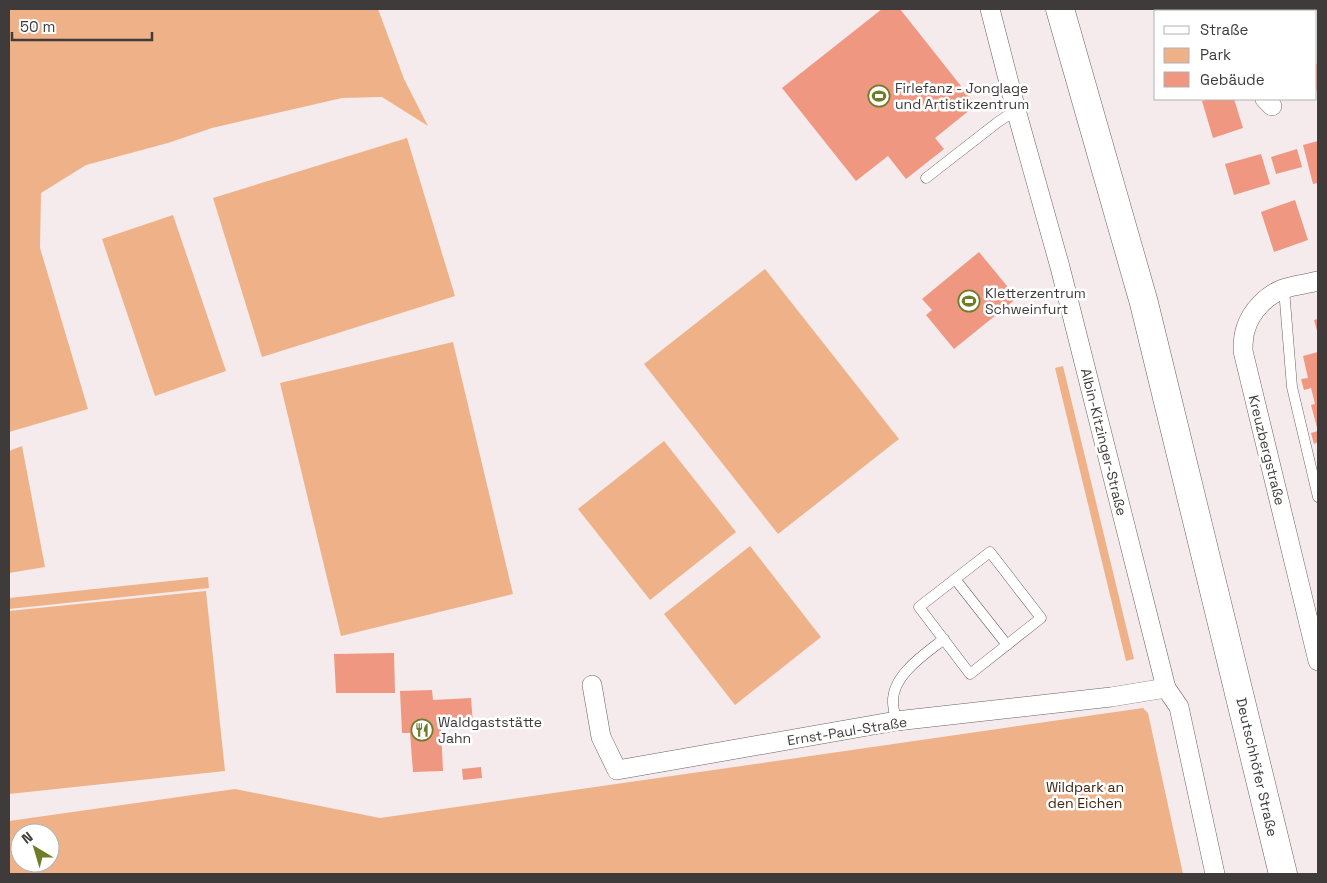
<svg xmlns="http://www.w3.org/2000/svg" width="1327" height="883" viewBox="0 0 1327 883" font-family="'Space Grotesk',sans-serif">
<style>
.green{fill:#efb288;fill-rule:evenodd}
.building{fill:#f09781}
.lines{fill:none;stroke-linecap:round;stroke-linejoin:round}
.lane-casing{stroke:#6a6263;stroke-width:11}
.street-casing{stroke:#6a6263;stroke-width:20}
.secondary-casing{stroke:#6a6263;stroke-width:29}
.lane{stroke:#fff;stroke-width:10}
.street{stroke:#fff;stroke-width:19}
.secondary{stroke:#fff;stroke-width:28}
.labels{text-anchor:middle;stroke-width:5;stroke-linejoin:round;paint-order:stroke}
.poi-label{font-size:14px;fill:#3f3b3b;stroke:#fff;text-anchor:start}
.street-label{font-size:14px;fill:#3f3b3b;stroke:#fff}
.park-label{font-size:14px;fill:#41240d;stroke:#fff}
</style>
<rect width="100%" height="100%" fill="#f5ebec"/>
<!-- green -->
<g class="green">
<polygon points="9,9 378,9 404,79 428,126 382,97 342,98 212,128 168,143 86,165 41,193 40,248 88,409 9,432"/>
<polygon points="407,138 455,296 262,357 213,198"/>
<polygon points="173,215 226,371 155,396 102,239"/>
<polygon points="765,269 899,439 778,534 644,364"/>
<polygon points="453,342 513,594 341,636 280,383"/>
<polygon points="1063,366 1134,659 1126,661 1055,368"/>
<polygon points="664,441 736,532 650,600 578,509"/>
<polygon points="22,446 45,567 9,573 9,451"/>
<polygon points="750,546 821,637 735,705 664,614"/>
<polygon points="208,577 209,588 9,609 9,598"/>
<polygon points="206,591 225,771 9,794 9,611"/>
<path d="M1143,708L1148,713L1183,874H9V821L235,789L380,818ZM20,833H50V863H20Z"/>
</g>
<!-- building -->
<g class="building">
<polygon points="882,9 900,9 976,105 935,138 944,149 906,179 888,156 856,181 782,88"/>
<polygon points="1201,9 1207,9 1208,11 1195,11"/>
<polygon points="1245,9 1281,9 1282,11 1246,11"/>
<polygon points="1318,63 1318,96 1316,88 1316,64"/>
<polygon points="1210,99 1234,99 1243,128 1213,138 1202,101"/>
<polygon points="1318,141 1318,183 1313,184 1303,145"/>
<polygon points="1297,149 1302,167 1276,174 1271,157"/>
<polygon points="1261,154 1270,184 1234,195 1225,164"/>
<polygon points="1295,200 1308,240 1274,252 1261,212"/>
<polygon points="979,252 1017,298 954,349 926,315 932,310 922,299"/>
<polygon points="1318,319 1318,334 1314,320"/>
<polygon points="1318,352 1318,431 1311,405 1315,404 1311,388 1304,390 1301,379 1308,378 1303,356"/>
<polygon points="1318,431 1318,442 1314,444 1311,433"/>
<polygon points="394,653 395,693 336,693 334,654"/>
<polygon points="432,690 433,700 471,698 473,724 441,727 443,771 413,772 410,733 402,733 400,691"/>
<polygon points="481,767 482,778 463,780 462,769"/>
</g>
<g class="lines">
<!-- lane casing -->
<g class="lane-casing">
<g id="lane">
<polyline points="926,178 998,122 1016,110"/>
<polyline points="1284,289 1292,387 1318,497"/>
<polygon points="990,552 1041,618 970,674 919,607"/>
<polyline points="955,579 1007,645"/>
<path d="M896,721C895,715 893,708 893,702C892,675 925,654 944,639"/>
</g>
</g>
<!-- street casing -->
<g class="street-casing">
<g id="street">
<polyline points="990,9 1016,110 1060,267 1166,688 1179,707 1215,874"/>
<polyline points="1223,9 1224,11"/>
<polyline points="1265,99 1272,106"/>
<path d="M1318,281C1307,284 1294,285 1283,289C1267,295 1251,311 1246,328C1243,335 1243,344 1243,351L1318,661"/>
<polyline points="592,685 601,737 617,770 896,721 1111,697 1166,688"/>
</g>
</g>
<!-- secondary casing -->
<g class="secondary-casing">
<polyline id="secondary" points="1060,9 1144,303 1283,874"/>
</g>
<!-- lane -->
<use href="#lane" class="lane"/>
<!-- street -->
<use href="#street" class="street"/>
<!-- secondary -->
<use href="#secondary" class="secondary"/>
</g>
<!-- icons -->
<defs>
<g id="stadium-ring" transform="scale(1.125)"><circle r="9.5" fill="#fff" stroke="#6f7c2a" stroke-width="1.5"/><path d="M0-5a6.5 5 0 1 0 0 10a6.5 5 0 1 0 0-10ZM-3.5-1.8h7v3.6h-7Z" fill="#6f7c2a"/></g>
<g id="restaurant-ring" transform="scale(1.125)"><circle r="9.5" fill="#fff" stroke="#6f7c2a" stroke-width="1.5"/><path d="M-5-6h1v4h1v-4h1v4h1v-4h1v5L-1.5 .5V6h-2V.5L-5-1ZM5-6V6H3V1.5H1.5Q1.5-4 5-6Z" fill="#6f7c2a"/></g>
</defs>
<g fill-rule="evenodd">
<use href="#stadium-ring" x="879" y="96"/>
<use href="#stadium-ring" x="969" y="301"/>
<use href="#restaurant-ring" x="422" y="730"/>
</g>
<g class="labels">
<!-- poi labels -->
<g class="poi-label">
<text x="895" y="93">Firlefanz - Jonglage<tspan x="895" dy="16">und Artistikzentrum</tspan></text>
<text x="985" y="298">Kletterzentrum<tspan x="985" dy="16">Schweinfurt</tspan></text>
<text x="438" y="727">Waldgaststätte<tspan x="438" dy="16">Jahn</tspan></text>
</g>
<!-- street labels -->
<g class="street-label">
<text transform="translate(1104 442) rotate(76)" y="5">Albin-Kitzinger-Straße</text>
<text transform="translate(1267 450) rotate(76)" y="5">Kreuzbergstraße</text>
<text transform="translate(847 731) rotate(-9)" y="5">Ernst-Paul-Straße</text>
<text transform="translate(1257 767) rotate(77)" y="5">Deutschhöfer Straße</text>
</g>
<!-- park labels -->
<g class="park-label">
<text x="1085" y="792">Wildpark an<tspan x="1085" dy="16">den Eichen</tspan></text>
</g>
</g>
<!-- border -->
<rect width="1327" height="883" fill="none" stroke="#3f3b3b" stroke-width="20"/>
<!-- legend -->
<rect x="1154" y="10" width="162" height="90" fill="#ffffff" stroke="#b2b1b1"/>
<rect x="1164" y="26" width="25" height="8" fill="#ffffff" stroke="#b2b1b1"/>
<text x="1200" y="35" font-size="15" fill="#3f3b3b">Straße</text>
<rect x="1164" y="48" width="25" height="15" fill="#efb288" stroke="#b2b1b1"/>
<text x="1200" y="60" font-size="15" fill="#3f3b3b">Park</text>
<rect x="1164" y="72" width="25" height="15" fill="#f09781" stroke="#b2b1b1"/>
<text x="1200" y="85" font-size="15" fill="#3f3b3b">Gebäude</text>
<!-- north arrow -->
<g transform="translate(35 848) rotate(322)"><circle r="24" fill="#ffffff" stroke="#b2b1b1"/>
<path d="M0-4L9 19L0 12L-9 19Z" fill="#6f7c2a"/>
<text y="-8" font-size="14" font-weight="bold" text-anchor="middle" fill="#3f3b3b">N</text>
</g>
<!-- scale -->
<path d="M12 32v8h140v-8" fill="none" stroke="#3f3b3b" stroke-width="2.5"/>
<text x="20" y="32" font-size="15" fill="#3f3b3b" stroke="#ffffff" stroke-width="4" paint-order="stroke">50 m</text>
</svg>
